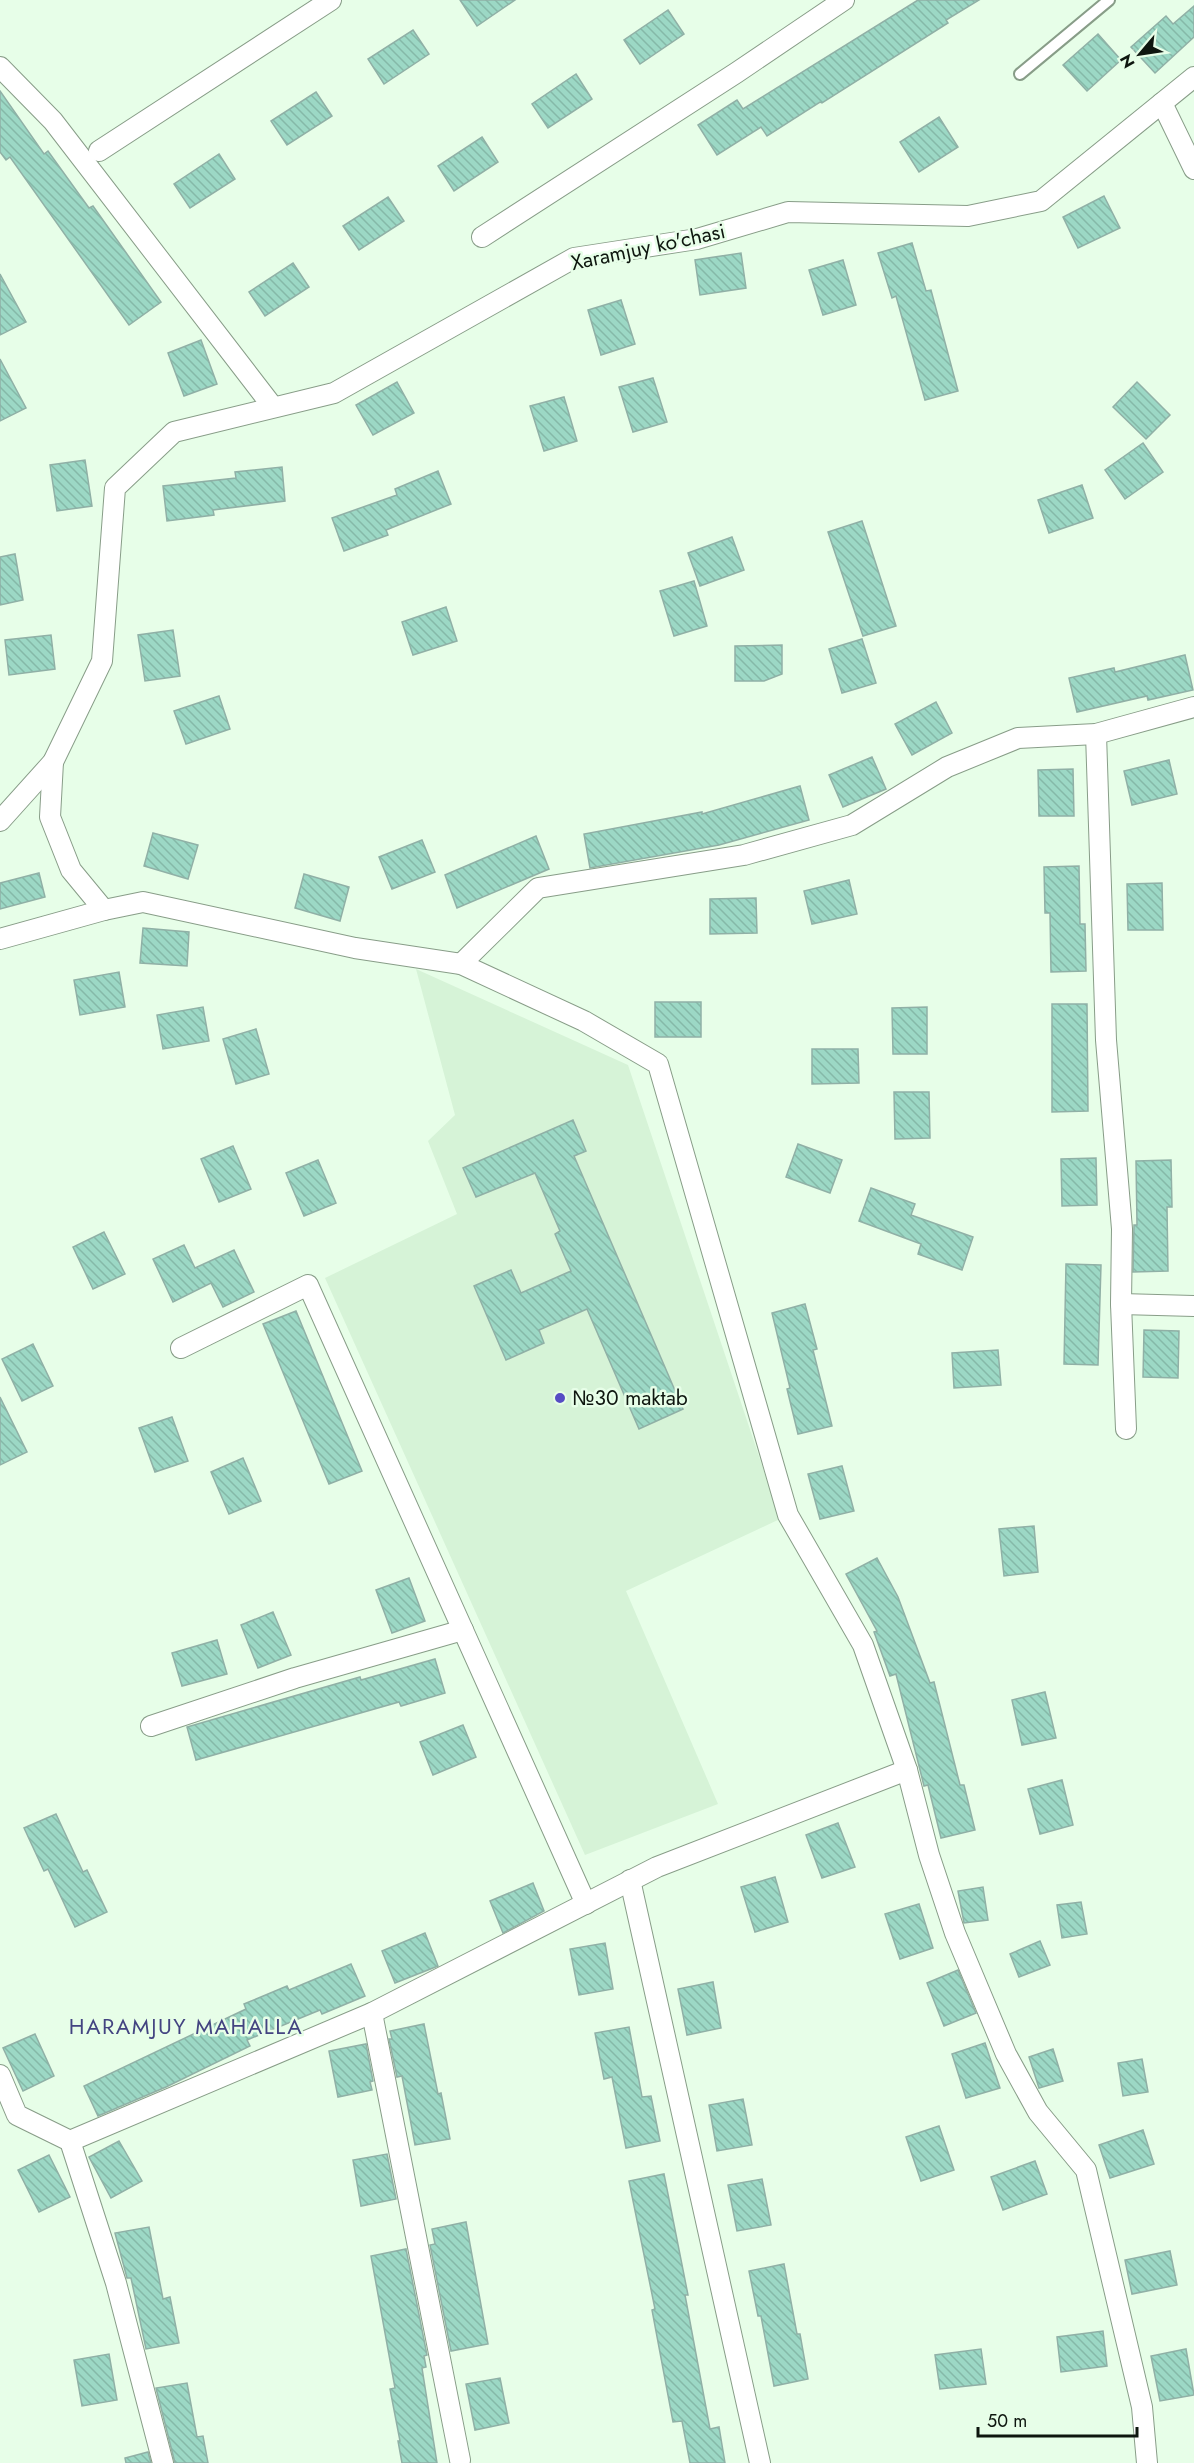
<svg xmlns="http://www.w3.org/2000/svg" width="1194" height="2463" viewBox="0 0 1194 2463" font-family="Jost,sans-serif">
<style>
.built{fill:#d6f3d7}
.building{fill:url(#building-back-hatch);stroke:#90b0a6;stroke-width:1.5}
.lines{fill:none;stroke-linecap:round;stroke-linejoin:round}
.lane-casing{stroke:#889d88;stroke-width:14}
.street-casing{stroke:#889d88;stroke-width:22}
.lane{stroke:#fff;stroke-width:10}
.street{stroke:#fff;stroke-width:20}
.poi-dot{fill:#564cc4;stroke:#e7fee8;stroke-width:2}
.labels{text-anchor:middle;stroke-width:5;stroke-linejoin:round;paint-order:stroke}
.street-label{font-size:21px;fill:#0e160f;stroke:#e7fee8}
.poi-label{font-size:21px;fill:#0e160f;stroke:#e7fee8;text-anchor:start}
.neighbourhood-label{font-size:22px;letter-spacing:1.5px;fill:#434481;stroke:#e7fee8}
</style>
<defs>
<pattern id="building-back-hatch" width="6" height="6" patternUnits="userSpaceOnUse" patternTransform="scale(1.5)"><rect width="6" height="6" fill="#9cd8c5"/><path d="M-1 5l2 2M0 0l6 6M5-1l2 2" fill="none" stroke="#85b9a8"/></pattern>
</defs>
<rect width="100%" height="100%" fill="#e7fee8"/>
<!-- built -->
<polygon class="built" points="416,969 628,1065 780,1519 626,1591 718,1804 585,1855 325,1278 457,1214 428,1141 455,1115"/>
<!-- building -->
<g class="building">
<polygon points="460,0 515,0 477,26"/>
<polygon points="918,0 979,0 946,20 948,23 822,103 820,102 767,136 761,127 717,155 698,125 737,100 743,109"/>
<polygon points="1194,6 1194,37 1155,73 1131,47 1166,16 1173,24"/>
<polygon points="668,10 684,34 640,64 624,40"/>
<polygon points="413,30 429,54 384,84 368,59"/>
<polygon points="1098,34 1121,60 1087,91 1063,65"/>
<polygon points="576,74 592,99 548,128 532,104"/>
<polygon points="0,91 44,154 48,151 89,208 93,206 161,302 129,325 10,157 6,160 0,152"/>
<polygon points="316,92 332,116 287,145 271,121"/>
<polygon points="939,117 958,147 919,172 900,142"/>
<polygon points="482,137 498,162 454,191 438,166"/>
<polygon points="219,154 235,179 190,208 174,184"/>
<polygon points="1104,196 1120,228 1078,248 1063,217"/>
<polygon points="388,197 404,221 359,250 343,226"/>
<polygon points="912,243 926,291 931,290 958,391 925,400 896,296 892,298 878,253"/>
<polygon points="741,253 746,288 700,295 695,260"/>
<polygon points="843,260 856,305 823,315 809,270"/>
<polygon points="293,263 309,287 265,316 249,292"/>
<polygon points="0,274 26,322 0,335"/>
<polygon points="621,300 635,344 601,355 588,310"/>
<polygon points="201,340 217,384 184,396 168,353"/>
<polygon points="0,359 26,408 0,421"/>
<polygon points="653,378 667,422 633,432 619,387"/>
<polygon points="397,382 414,413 373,435 356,405"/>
<polygon points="1137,382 1170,415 1146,439 1113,407"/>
<polygon points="564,397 577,441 544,451 530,406"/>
<polygon points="1143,443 1163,472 1125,499 1105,470"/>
<polygon points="85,460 92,506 57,511 50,465"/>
<polygon points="282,467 285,501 213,510 214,515 167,521 163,486 236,478 235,472"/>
<polygon points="438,471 451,504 386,530 388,535 344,551 332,518 397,495 395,489"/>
<polygon points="1082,485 1093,518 1049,533 1038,500"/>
<polygon points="862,521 896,626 863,636 828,532"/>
<polygon points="732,537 744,570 700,586 688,553"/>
<polygon points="15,554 23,600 0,605 0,557"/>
<polygon points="694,581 707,626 674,636 660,591"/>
<polygon points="446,607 457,641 413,655 402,622"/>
<polygon points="173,630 180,676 145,681 138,635"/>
<polygon points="51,635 55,669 9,675 5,640"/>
<polygon points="862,639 876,683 842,693 829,649"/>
<polygon points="782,645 782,674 764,681 735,681 735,646"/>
<polygon points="1185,655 1193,690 1148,700 1147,696 1077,712 1069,678 1114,668 1115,672"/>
<polygon points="219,696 230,729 186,744 174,711"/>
<polygon points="936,702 952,733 912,755 895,724"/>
<polygon points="872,757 886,789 843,807 829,775"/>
<polygon points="1169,760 1177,794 1132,805 1124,771"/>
<polygon points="1073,769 1074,816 1039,816 1038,770"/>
<polygon points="800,786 809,820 719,845 590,868 584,834 702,812 702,814"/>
<polygon points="153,833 198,845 188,879 144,866"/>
<polygon points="536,836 549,869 457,908 445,875"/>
<polygon points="422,840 435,872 392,889 379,857"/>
<polygon points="1079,866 1080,924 1085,924 1086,971 1051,972 1050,913 1045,913 1044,867"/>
<polygon points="39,873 45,897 0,909 0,883"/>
<polygon points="304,874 349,887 340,921 295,908"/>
<polygon points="849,880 857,914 812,924 804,891"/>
<polygon points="1162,883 1163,930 1128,930 1127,884"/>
<polygon points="756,898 757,933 710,934 710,899"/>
<polygon points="143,928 189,932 187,966 140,963"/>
<polygon points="119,972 125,1007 80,1015 74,980"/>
<rect x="655" y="1002" width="46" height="35"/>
<polygon points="1052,1004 1087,1004 1088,1111 1052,1112"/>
<polygon points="203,1007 209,1041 163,1049 157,1015"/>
<polygon points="927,1007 927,1054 893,1054 892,1008"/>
<polygon points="256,1029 269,1074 236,1084 223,1039"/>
<polygon points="812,1049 858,1049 859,1083 812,1084"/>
<polygon points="894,1092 929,1092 930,1138 895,1139"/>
<polygon points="573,1120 586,1151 574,1156 683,1409 639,1429 587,1309 539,1330 544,1343 506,1360 474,1286 511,1270 521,1293 571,1271 555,1234 560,1231 535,1173 476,1197 463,1168"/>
<polygon points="798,1144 842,1160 830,1193 786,1177"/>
<polygon points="233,1146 251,1189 219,1202 201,1159"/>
<polygon points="1096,1158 1097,1205 1062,1206 1061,1159"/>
<polygon points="318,1160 336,1203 304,1216 286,1173"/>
<polygon points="1171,1160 1172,1207 1167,1207 1168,1271 1133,1272 1134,1225 1137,1225 1136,1161"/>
<polygon points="871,1188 915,1204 911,1215 973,1237 962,1270 918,1254 921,1244 859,1221"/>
<polygon points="104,1232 125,1274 93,1289 73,1247"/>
<polygon points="184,1245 195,1268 234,1250 254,1292 223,1307 211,1283 173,1302 153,1259"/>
<polygon points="1066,1264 1101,1265 1098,1365 1064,1364"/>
<polygon points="805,1304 817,1349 813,1350 832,1426 798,1434 787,1389 790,1388 772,1313"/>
<polygon points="296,1311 362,1471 329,1484 263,1324"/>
<polygon points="1144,1330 1179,1331 1178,1378 1143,1377"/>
<polygon points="33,1344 53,1386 22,1401 2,1359"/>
<polygon points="998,1350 1001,1385 954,1388 952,1353"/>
<polygon points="0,1397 27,1452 0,1465"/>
<polygon points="172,1417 188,1461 155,1472 139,1428"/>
<polygon points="243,1458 261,1501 229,1514 211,1472"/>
<polygon points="842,1466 854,1511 820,1519 808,1474"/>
<polygon points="1034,1526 1038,1572 1004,1576 999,1529"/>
<polygon points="877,1558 898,1597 930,1683 934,1682 960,1785 964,1785 975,1830 941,1838 928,1785 924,1786 896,1674 890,1676 874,1632 877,1631 846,1574"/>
<polygon points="409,1578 425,1621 392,1633 376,1590"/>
<polygon points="273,1612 291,1655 258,1668 241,1625"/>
<polygon points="217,1640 227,1674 182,1686 172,1653"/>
<polygon points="435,1659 445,1693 401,1706 399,1702 196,1760 187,1727 360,1677 361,1680"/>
<polygon points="1045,1692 1056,1738 1022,1745 1012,1700"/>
<polygon points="463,1725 476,1757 433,1775 420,1742"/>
<polygon points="1062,1780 1073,1825 1040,1834 1028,1789"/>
<polygon points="56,1814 83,1872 87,1870 107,1912 75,1927 48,1869 44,1871 24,1828"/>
<polygon points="838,1823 855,1867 822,1878 806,1835"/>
<polygon points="775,1877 788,1922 755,1932 741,1887"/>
<polygon points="533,1883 544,1911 503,1933 490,1901"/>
<polygon points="983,1887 988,1920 964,1923 958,1891"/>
<polygon points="1081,1902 1087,1934 1062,1938 1057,1905"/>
<polygon points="919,1904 933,1948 900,1959 885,1914"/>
<polygon points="425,1933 438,1966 395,1983 382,1951"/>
<polygon points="1040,1941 1050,1965 1019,1977 1010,1954"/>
<polygon points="605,1943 613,1989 579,1995 570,1949"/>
<polygon points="351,1964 365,1996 322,2014 320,2010 247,2040 250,2046 166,2087 98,2116 84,2086 246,2009 244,2004 287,1986 289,1990"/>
<polygon points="958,1970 976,2013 944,2026 927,1983"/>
<polygon points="713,1982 721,2028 687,2035 678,1989"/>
<polygon points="424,2024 438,2094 441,2093 450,2139 415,2145 402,2076 397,2077 389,2039 392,2039 390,2031"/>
<polygon points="629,2027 642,2097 651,2096 660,2141 626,2148 612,2077 604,2079 595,2033"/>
<polygon points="35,2034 54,2076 23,2091 3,2048"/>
<polygon points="985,2043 1000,2088 966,2098 952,2054"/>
<polygon points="366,2044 373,2081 370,2082 372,2090 338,2097 329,2051"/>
<polygon points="1053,2049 1063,2081 1039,2088 1029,2057"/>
<polygon points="1142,2059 1148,2092 1123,2096 1118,2063"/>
<polygon points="743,2099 752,2145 717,2151 709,2105"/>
<polygon points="939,2126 954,2170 921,2181 906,2137"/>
<polygon points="1143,2130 1154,2164 1110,2178 1099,2145"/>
<polygon points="119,2141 142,2181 111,2198 89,2157"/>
<polygon points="387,2154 396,2199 361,2206 353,2160"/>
<polygon points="49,2155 70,2197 39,2212 18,2170"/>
<polygon points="1035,2161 1047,2194 1003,2210 991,2177"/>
<polygon points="664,2174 688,2295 685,2295 710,2429 719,2427 725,2463 690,2463 682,2421 673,2422 652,2310 655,2309 629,2181"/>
<polygon points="762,2179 771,2225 737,2231 728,2185"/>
<polygon points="466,2222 488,2344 451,2351 430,2245 435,2244 432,2229"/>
<polygon points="149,2227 163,2299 170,2297 179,2343 146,2349 131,2278 127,2278 115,2233"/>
<polygon points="406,2249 427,2355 424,2356 426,2367 422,2368 437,2463 402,2463 398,2441 400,2441 390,2389 395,2388 371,2256"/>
<polygon points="1170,2251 1177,2285 1132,2294 1125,2260"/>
<polygon points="784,2264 797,2334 800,2334 808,2379 774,2386 761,2316 758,2316 749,2271"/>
<polygon points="1103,2331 1107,2366 1061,2372 1057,2337"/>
<polygon points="981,2349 986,2384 940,2389 935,2355"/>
<polygon points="1186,2349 1194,2395 1160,2401 1151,2356"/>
<polygon points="109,2354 117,2400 82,2406 74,2360"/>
<polygon points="500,2378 509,2423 475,2430 466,2384"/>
<polygon points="187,2383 197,2437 203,2436 208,2463 175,2463 156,2388"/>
<polygon points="148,2452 151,2463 126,2463 125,2458"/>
</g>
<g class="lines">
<!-- lane casing -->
<g class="lane-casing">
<polyline id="lane" points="1020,74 1109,0"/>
</g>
<!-- street casing -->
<g class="street-casing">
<g id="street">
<polyline points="0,67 53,121 273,407"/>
<polyline points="1162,103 1194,169"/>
<polyline points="99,151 331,0"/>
<polyline points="482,237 736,73 844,0"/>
<polyline points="1096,734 1106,1040 1122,1229 1121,1304 1126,1429"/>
<polyline points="0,821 53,762 102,661 115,488 174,432 334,393 574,258 697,239 788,212 968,216 1041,201 1194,77"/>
<polyline points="104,910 143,902 355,948 461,964 584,1021 658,1064 788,1515 863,1645 907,1770 929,1855 955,1933 1006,2054 1038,2112 1086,2170 1142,2407 1147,2463"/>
<polyline points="0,939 104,910 71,870 50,817 53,762"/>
<polyline points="461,964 538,888 744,855 852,825 947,767 1018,738 1096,734 1194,707"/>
<polyline points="1121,1304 1194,1306"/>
<polyline points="181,1348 308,1285 586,1904"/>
<polyline points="151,1726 295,1678 463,1630"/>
<polyline points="630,1880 760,2463"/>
<polyline points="372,2013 460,2460"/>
<polyline points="0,2075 17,2115 70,2141 116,2283 163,2463"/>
<polyline points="70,2141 372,2013 657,1867 907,1770"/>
</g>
</g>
<!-- lane -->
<use href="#lane" class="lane"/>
<!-- street -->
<use href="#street" class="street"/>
</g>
<!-- markers -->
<circle class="poi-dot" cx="560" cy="1398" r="6"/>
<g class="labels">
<!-- street labels -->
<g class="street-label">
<text transform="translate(648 247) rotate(-12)" y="7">Xaramjuy ko'chasi</text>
</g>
<!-- poi labels -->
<g class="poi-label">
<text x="572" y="1405">№30 maktab</text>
</g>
<!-- neighbourhood labels -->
<g class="neighbourhood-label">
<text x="186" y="2034">HARAMJUY MAHALLA</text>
</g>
</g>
<!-- north arrow -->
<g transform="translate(1140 54) rotate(241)" stroke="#e7fee8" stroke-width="4.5" paint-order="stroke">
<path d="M0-4.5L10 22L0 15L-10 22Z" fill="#0e160f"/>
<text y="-9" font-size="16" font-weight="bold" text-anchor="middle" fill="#0e160f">N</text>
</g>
<!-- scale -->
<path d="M978 2427v9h159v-9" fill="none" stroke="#0e160f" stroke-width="3"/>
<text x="987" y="2427" font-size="18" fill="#0e160f" stroke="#e7fee8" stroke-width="4.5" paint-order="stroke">50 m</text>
</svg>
